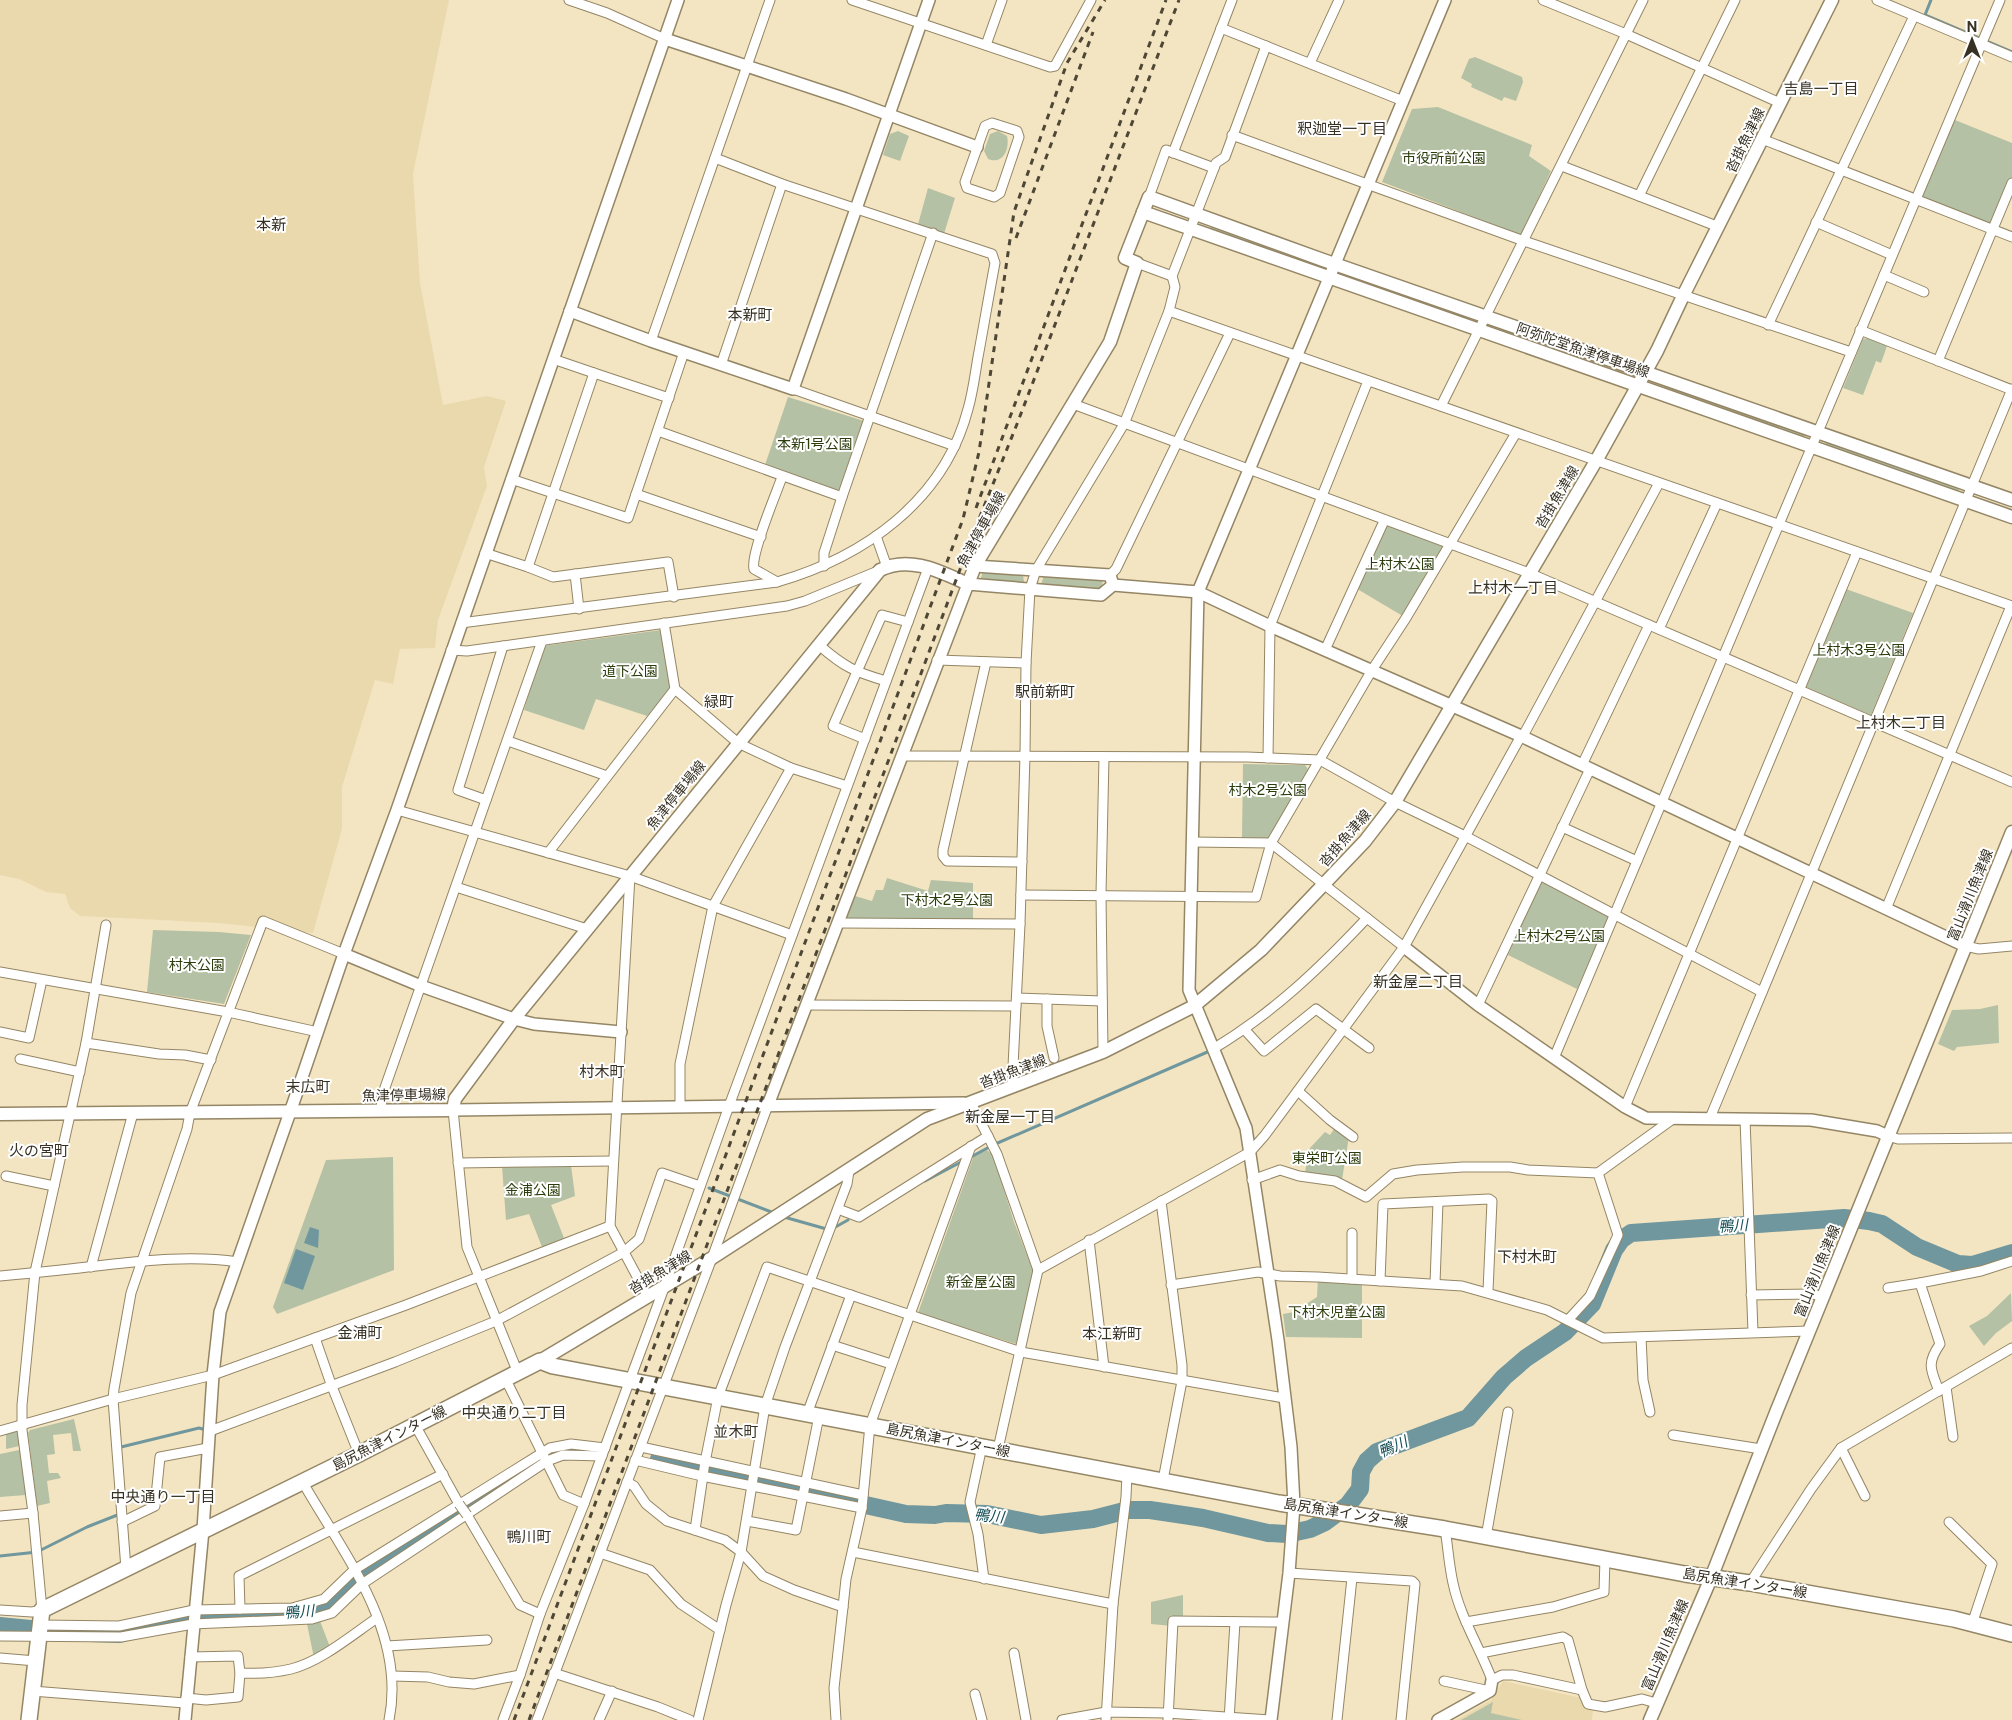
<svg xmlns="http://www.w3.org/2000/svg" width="2012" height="1720" viewBox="0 0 2012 1720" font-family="'Public Sans','Noto Sans JP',sans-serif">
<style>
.built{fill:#ebd9ae}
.green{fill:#b4c1a4}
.water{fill:#70979d}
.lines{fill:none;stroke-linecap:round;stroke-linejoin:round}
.stream{stroke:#70979d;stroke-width:3}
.river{stroke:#70979d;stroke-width:18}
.minor-casing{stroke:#948665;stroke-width:11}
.tertiary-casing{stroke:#948665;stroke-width:14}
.secondary-casing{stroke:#948665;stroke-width:15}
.primary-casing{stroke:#948665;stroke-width:18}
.minor{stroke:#fff;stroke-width:9}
.tertiary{stroke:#fff;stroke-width:11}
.secondary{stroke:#fff;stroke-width:12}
.primary{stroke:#fff;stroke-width:15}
.rail{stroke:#4e4736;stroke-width:3;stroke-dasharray:6 6;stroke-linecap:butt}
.minor-bridge-casing{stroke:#948665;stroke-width:11;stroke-linecap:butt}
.minor-bridge{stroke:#fff;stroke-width:9}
.labels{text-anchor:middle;stroke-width:4;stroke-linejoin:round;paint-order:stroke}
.street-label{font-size:14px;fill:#373123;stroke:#fff}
.park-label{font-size:14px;fill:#2c3d0c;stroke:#fff}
.neighbourhood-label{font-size:15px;fill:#373123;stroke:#fff}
.water-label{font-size:15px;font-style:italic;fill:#134d55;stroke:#fff}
</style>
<rect width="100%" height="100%" fill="#f4e5c2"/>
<!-- built -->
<g class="built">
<polygon points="0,0 449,0 413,174 420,283 443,405 487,396 506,401 484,467 487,486 438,620 435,648 400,649 393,684 375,680 342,787 342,829 313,933 219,923 80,916 70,908 65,894 46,892 19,879 0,875"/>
<polygon points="1503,1681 1582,1698 1584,1706 1593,1711 1592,1720 1456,1720 1491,1700"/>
</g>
<!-- green -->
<g class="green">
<polygon points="1475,57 1522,77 1523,82 1516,101 1504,97 1502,101 1471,87 1472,84 1461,78 1469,59"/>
<polygon points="1438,107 1532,145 1529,156 1551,171 1521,235 1382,182 1412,109"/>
<polygon points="1950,118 2012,143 2012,183 1993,230 1916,199"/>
<polygon points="898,131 909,136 900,161 883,155 890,134"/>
<path d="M998,131L1007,136C1010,149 1003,165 988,159L984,151L990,134Z"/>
<polygon points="928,188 955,198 943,237 917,228"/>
<path d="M1211,225C1247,238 1281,253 1317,265L1316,268L1210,230Z"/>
<polygon points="1349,274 1469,316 1467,322 1347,277"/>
<polygon points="1500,326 1573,352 1581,358 1623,373 1623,376 1498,332"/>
<polygon points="1867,338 1887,346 1881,363 1876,361 1863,395 1843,388 1863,339"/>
<polygon points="1665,384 1805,433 1804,439 1724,412 1711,404 1664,387"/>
<polygon points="788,397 864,421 840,491 765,465"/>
<polygon points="1827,441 1959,488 1958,493 1825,446"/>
<polygon points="1384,521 1450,543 1406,618 1354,587"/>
<polygon points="983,572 1023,575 1024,582 980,580"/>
<polygon points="1044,576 1103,580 1101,589 1041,584"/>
<polygon points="1846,589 1913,613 1871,715 1806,687"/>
<polygon points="661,630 671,689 647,716 596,699 584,730 524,710 543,646"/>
<polygon points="1243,764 1305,765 1310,772 1269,838 1242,838"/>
<polygon points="887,878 928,891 931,880 973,883 973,919 846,918 855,896 872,901 876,890 883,890"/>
<polygon points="1541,882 1609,917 1577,989 1508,955"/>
<polygon points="153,930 219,932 251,935 224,1004 147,992"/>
<polygon points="1998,1005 1999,1043 1957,1047 1954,1051 1938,1044 1952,1010 1980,1009"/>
<polygon points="1338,1123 1350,1130 1342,1180 1305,1172 1310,1148 1325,1132 1330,1135"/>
<polygon points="987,1150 993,1155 1014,1222 1034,1273 1016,1344 918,1313 974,1155"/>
<polygon points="393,1157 394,1270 277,1314 273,1307 326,1160"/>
<polygon points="571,1165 575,1196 551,1205 564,1238 542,1247 529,1214 506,1220 502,1166"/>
<polygon points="1318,1277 1362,1280 1362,1338 1286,1337 1283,1314 1294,1312 1317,1297"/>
<polygon points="2011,1293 2012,1321 1996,1333 1984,1346 1969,1326 1987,1316"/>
<polygon points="74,1419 81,1451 73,1451 71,1433 53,1435 55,1454 47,1455 49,1473 58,1473 61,1478 47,1481 50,1503 37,1506 28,1433 30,1430"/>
<polygon points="22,1430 24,1445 6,1449 6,1434"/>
<polygon points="24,1449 26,1495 0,1497 0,1454"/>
<polygon points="1183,1595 1183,1621 1172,1626 1151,1624 1151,1602"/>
<polygon points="320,1621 330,1647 314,1658 307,1624"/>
<polygon points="1493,1702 1491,1713 1522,1720 1461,1720"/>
</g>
<!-- water -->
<g class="water">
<polygon points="310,1227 319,1230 318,1248 304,1243"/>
<polygon points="296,1249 315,1256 303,1290 284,1283"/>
</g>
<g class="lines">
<!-- stream -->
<g class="stream">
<polyline points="1931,0 1925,15 2012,52"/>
<polyline points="969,1158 993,1145 1212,1050"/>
<polyline points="925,1181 963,1161"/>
<polyline points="709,1188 774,1213"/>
<polyline points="784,1217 830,1230 848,1220"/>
<polyline points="117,1448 199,1428 206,1430"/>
<polyline points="0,1556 37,1552 87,1527 120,1514"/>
</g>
<!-- river -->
<g class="river">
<polyline points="659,1459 906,1514 935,1515 946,1513 987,1514 1041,1525 1093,1519 1128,1510 1150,1510 1203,1518 1268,1533 1287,1534 1310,1529 1325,1522 1348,1505 1360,1489 1361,1472 1367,1461 1377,1452 1468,1418 1504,1377 1526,1358 1565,1332 1592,1304 1614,1250 1621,1240 1631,1233 1844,1218 1869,1221 1882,1224 1917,1247 1958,1264 1972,1265 2012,1253"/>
<polyline points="0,1626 61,1632 119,1634 176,1619 292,1615 317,1612 333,1605 369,1572 553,1453 582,1449"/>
</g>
<!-- minor casing -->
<g class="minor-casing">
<g id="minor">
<polyline points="569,0 607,13 665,39"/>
<polyline points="852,0 1050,67 1055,66 1091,0"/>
<polyline points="1543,0 1626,34 1780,103"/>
<polyline points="1877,0 2012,57"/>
<polyline points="1221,28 1403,101"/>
<polyline points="986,45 1002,0"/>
<polyline points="1310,63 1339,0"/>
<polygon points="992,123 1017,131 1019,137 1000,193 994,197 967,188 965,182 985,126"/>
<polyline points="1232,135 1524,241 1851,352"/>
<polyline points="1762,139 2012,237"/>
<polyline points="1173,153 1232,0"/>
<polyline points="1562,166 1719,227"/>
<polyline points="1639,196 1735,0"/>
<polyline points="1149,197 1166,150 1214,168"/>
<polyline points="1816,222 1892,255"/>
<polyline points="1137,263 1172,276"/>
<polyline points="1884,275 1924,292"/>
<polyline points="1169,311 2012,606"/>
<polyline points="1768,325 1914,16"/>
<polyline points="1860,330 2012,390"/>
<polyline points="651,341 770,0"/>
<polyline points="553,359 594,373"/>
<polyline points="1938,361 2012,183"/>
<polyline points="721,365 782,184"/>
<polyline points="793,389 955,446"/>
<polyline points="1073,404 1529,573 2012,782"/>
<polyline points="1441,406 1643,0"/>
<polyline points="658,431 842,497"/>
<polyline points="511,479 628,518 684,352"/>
<polyline points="636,494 761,537"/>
<polyline points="876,536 887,567"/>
<polyline points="485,553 528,567 594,373 669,398"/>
<polyline points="824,566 824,553 842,497 933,233"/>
<polyline points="528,567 553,577 668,562 674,597"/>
<polyline points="575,574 579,609"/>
<polyline points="1110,575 1116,569 1230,333"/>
<path d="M777,582L754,569C750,555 776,494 782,477"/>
<path d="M461,623L777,582C864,557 944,501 968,409C973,392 975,374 978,357C984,325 989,294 995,263L992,254L782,184L715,158"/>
<polyline points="664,623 675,689 738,743 791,768 847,786"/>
<polyline points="1659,629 1717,503"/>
<path d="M819,645C844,667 855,672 886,681"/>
<polyline points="451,650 467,651 787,606 805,601 878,571"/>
<polyline points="1325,650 1384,521"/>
<polyline points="937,660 1026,663"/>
<polyline points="986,662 943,850 943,856 947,861 1022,862"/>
<polyline points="865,739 833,726 882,615 908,622"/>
<polyline points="508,741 607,776"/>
<polyline points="902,756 1247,757 1320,760 1395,802 1465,836 1762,992"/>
<polyline points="1268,758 1270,626 1368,381"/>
<polyline points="1582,765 1649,625"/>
<polyline points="486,800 458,790 503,646"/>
<polyline points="397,810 630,876 792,935"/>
<polyline points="1562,827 1637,861"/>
<polyline points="1192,842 1271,843 1404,947"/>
<polyline points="548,853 675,689"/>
<polyline points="630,876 610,1226 648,1297"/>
<polyline points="456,887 587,929"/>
<polyline points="1021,895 1256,897 1271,843 1372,670 1406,618 1516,433"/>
<polyline points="1886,909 2011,606"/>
<polyline points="839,923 1020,924"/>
<polyline points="106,925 86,1043 159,1054 185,1055 211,1060"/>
<polyline points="1965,946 1979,949 2012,946"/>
<polyline points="0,972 228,1012 318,1032"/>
<polyline points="1017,998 1102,1001"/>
<polyline points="1047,999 1047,1026 1054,1058"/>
<polyline points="807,1005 1016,1006"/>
<polyline points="1478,1005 1590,769"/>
<polyline points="1245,1030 1264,1051 1316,1009 1369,1048"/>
<polyline points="0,1032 29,1038 42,980"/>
<path d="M1213,1049C1273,1013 1319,969 1367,918"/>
<polyline points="1103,1052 1101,894 1104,757"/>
<polyline points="1554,1058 2000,0"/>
<polyline points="20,1059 80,1072"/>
<polyline points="1012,1087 1020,924 1025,755 1026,663 1030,589 1036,570 1124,424 1169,311 1175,287 1172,276 1216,163 1225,157 1266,46"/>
<polyline points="1298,1091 1330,1120 1353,1137"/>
<polyline points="971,1103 997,1154 1038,1270 998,1449"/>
<polyline points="680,1107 680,1064 713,906 791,768"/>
<polyline points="1625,1107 1857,552"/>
<polyline points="453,1110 467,1247 518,1373"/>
<polyline points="381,1111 382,1096 542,641"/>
<polyline points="1710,1118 2012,389"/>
<polyline points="1745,1119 1753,1332"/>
<polyline points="1888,1136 1898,1139 2012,1138"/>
<polyline points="458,1163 613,1161"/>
<polyline points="6,1176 54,1186"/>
<polyline points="1252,1180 1280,1170 1299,1176 1335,1181 1366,1197 1393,1174 1417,1170 1463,1167 1510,1167 1528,1170 1598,1173"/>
<polyline points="1161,1201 1182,1365 1182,1381 1163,1480"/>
<polyline points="838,1209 859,1217 988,1136"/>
<polyline points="1089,1240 1104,1367"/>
<polyline points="91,1267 133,1113"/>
<polyline points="1038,1270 1250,1152 1265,1135 1404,947 1521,736 1524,734 1659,483"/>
<path d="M0,1276C32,1273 64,1270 96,1266C142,1261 191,1255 238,1262"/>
<polyline points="1352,1279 1352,1233"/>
<polyline points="1380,1281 1383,1204 1489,1199 1492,1201 1488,1291"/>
<polyline points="1435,1283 1438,1202"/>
<polyline points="1920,1283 1981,1271 2012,1261"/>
<polyline points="1171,1285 1258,1272 1280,1276 1318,1277 1462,1286 1547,1310 1603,1338 1809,1331"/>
<path d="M1888,1288L1920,1283L1940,1344C1926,1364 1931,1370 1939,1391"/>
<polyline points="1751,1295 1813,1294 1823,1297"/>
<polyline points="1568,1320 1590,1296 1618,1235 1598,1173 1674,1118"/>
<polyline points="1641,1337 1643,1380 1650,1412"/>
<polyline points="315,1338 331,1384 359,1454"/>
<polyline points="832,1345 891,1364"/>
<polyline points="506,1380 563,1495 584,1504"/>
<polyline points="1946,1387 1953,1437"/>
<polyline points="807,1414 851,1295"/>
<polyline points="415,1425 459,1504"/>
<polyline points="0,1431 113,1399 213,1375 406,1305 610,1226"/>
<polyline points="210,1431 395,1362 496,1321 624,1252 639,1239 662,1173 700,1186"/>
<polyline points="1673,1435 1761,1449"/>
<polyline points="982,1446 970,1502 978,1534 984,1579"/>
<polyline points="641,1447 863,1495"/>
<polyline points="1841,1448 1865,1496"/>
<polyline points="635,1460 702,1476 862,1508"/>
<path d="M302,1481C343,1553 407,1632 389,1720"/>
<polyline points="627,1482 634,1486 646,1504 667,1521 725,1540 741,1552 763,1576 794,1590 843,1607"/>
<polyline points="467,1515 520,1605 540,1614"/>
<polyline points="0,1516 33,1513"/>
<polyline points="747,1521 796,1530 819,1416"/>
<polyline points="122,1522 155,1506 160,1457 208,1448"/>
<polyline points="1949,1522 1992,1564 1972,1624"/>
<path d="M1445,1529C1448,1547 1449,1566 1453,1583C1460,1617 1480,1648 1492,1680L1502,1675H1513L1582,1690"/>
<polyline points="695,1530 705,1462 718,1397 767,1267 1021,1352 1284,1398"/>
<polyline points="1486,1537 1508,1412"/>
<polyline points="853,1552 1113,1604"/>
<polyline points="600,1553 650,1570 681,1604 720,1630"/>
<polyline points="126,1569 113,1399 114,1389 131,1293 187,1129 190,1113 263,921 344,954"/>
<polyline points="1289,1573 1412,1581 1415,1584 1401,1720"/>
<polyline points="1750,1583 1811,1489 1841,1448 2012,1348"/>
<polyline points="240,1609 239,1576 443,1474"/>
<polyline points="0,1610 32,1612 42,1610 33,1513 22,1430 22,1405 35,1272 86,1043"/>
<polyline points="1466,1622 1553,1607 1604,1592 1605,1558"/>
<polyline points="41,1625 119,1626 194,1610 292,1608 324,1599 354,1570 550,1448 571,1444 605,1448"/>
<polyline points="0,1636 121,1637 193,1624 312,1619 332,1613 362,1584 547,1461 563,1455 602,1456"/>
<polyline points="387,1646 487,1640"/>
<polyline points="1014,1653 1026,1720"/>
<polyline points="1481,1653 1563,1637 1568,1640 1582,1690 1588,1704 1605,1707 1642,1699 1656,1703"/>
<polyline points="190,1657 238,1656 240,1673"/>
<polyline points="0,1658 36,1661"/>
<polyline points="554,1673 658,1707 690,1720"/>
<polyline points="392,1676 428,1677 449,1682 474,1684 520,1675"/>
<polyline points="1444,1681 1490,1691"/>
<polyline points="32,1691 185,1703"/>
<polyline points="975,1694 982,1720"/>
<path d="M186,1698L206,1700L238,1697L240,1673C257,1674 274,1673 291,1669C320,1662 352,1635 377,1618"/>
<polyline points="503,1720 520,1675 540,1614 584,1504 664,1288 729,1106 928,568"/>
<polyline points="537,1720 712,1258 768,1105"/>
<polyline points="599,1720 612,1691"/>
<polyline points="698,1720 726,1605 741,1552 765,1406 785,1347 847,1184 849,1171"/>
<polyline points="836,1720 834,1688 843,1607 846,1579 862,1508 870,1425 971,1146"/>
<polyline points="1062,1720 1106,1712 1167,1713 1270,1720"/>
<polyline points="1106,1720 1113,1604 1126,1497 1127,1474"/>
<polyline points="1168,1720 1173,1621 1282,1622"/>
<polyline points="1229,1720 1235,1622"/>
<polyline points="1337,1720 1352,1578"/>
</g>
</g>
<!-- tertiary casing -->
<g class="tertiary-casing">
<g id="tertiary">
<polyline points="665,39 846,99 977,147"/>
<polyline points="570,311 651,341 793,389 929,0"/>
<polyline points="975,566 1110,575 1113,585"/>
<polyline points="1404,947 1478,1005 1625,1107 1646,1118 1811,1120 1877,1131 1888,1136"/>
<polyline points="344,954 421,986 514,1019 534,1024 621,1032"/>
<polyline points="768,1105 968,584 1101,595 1113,585 1198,592 1270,626 1521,736 1965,946"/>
<polyline points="453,1110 964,1103"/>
<polyline points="185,1720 203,1530 213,1375 220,1312 296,1095 344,954 397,810 678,0"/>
<polyline points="1271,1720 1289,1573 1294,1505 1291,1447 1278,1340 1246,1128 1189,990 1198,592 1445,0"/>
<polyline points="1438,1720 1490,1691 1492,1680"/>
</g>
</g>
<!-- secondary casing -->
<g class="secondary-casing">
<g id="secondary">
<polyline points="1143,212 2012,517"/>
<path d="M0,1114L453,1110L455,1099L514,1019L880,570C910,555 941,572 968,584L975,566L1110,342L1137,263L1125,258L1149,197L1323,260L2012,500"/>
<polyline points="540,1361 712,1258 927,1119 1103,1052 1194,1006 1261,950 1365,841 1395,802 1596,461 1657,351 1683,296 1832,0"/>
<polyline points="1650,1720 1711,1578 1777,1410 2012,832"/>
</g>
</g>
<!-- primary casing -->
<g class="primary-casing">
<polyline id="primary" points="29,1720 42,1610 359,1454 540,1361 553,1366 1279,1503 1445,1529 1685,1574 1750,1583 1954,1619 2012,1634"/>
</g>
<!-- minor -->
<use href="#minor" class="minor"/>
<!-- tertiary -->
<use href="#tertiary" class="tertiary"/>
<!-- secondary -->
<use href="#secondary" class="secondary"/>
<!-- primary -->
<use href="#primary" class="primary"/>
<!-- rail -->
<g class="rail">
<polyline points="1016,238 1093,32"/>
<polyline points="976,508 1166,0"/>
<polyline points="514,1720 706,1208 963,519 979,452 1014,212 1067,63 1105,0"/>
<polyline points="529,1720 977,524 1017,424 1179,0"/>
</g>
<!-- minor-bridge casing -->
<g class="minor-bridge-casing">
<polyline id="minor-bridge" points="459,1504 467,1515"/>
</g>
<!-- minor-bridge -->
<use href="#minor-bridge" class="minor-bridge"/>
</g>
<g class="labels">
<!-- street labels -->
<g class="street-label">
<text transform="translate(1745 140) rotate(-64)" y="5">沓掛魚津線</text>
<text transform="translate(1583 350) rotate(19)" y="5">阿弥陀堂魚津停車場線</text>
<text transform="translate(1557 497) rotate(-59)" y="5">沓掛魚津線</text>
<text transform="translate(981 529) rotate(-61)" y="5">魚津停車場線</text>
<text transform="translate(676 795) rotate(-51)" y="5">魚津停車場線</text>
<text transform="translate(1345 838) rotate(-49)" y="5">沓掛魚津線</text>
<text transform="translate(1970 895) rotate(-68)" y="5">富山滑川魚津線</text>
<text transform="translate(1013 1071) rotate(-21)" y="5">沓掛魚津線</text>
<text transform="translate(404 1095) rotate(-1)" y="5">魚津停車場線</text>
<text transform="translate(1817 1271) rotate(-68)" y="5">富山滑川魚津線</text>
<text transform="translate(660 1272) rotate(-31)" y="5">沓掛魚津線</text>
<text transform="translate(389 1438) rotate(-27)" y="5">島尻魚津インター線</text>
<text transform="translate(948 1440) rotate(11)" y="5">島尻魚津インター線</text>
<text transform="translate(1346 1513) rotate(9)" y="5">島尻魚津インター線</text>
<text transform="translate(1745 1583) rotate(9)" y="5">島尻魚津インター線</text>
<text transform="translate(1665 1645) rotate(-67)" y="5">富山滑川魚津線</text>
</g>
<!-- park labels -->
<g class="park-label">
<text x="1444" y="163">市役所前公園</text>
<text x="815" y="449">本新1号公園</text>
<text x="1400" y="569">上村木公園</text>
<text x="1859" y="655">上村木3号公園</text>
<text x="630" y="676">道下公園</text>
<text x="1268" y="795">村木2号公園</text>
<text x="947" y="905">下村木2号公園</text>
<text x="1559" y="941">上村木2号公園</text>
<text x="197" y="970">村木公園</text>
<text x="1327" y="1163">東栄町公園</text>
<text x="533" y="1195">金浦公園</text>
<text x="981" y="1287">新金屋公園</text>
<text x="1337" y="1317">下村木児童公園</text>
</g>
<!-- neighbourhood labels -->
<g class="neighbourhood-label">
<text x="1821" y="94">吉島一丁目</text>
<text x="1342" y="134">釈迦堂一丁目</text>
<text x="271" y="230">本新</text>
<text x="750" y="320">本新町</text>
<text x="1513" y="593">上村木一丁目</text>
<text x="1045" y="697">駅前新町</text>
<text x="719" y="707">緑町</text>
<text x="1901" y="728">上村木二丁目</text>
<text x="1418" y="987">新金屋二丁目</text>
<text x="602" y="1077">村木町</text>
<text x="308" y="1092">末広町</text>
<text x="1010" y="1122">新金屋一丁目</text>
<text x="39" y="1156">火の宮町</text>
<text x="1527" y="1262">下村木町</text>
<text x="360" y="1338">金浦町</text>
<text x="1112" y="1339">本江新町</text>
<text x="514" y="1418">中央通り二丁目</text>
<text x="736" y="1437">並木町</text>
<text x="163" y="1502">中央通り一丁目</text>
<text x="529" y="1542">鴨川町</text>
</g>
<!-- water labels -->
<g class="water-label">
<text transform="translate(1733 1226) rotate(-4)" y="5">鴨川</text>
<text transform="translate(1393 1447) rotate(-24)" y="5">鴨川</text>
<text transform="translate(989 1516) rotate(6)" y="5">鴨川</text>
<text transform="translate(299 1612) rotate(-5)" y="5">鴨川</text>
</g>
</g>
<!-- north arrow -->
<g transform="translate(1972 40)" stroke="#ffffff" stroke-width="4" paint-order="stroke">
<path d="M0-4L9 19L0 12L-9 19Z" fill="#373123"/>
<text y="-8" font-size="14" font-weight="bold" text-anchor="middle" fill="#373123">N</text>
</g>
</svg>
